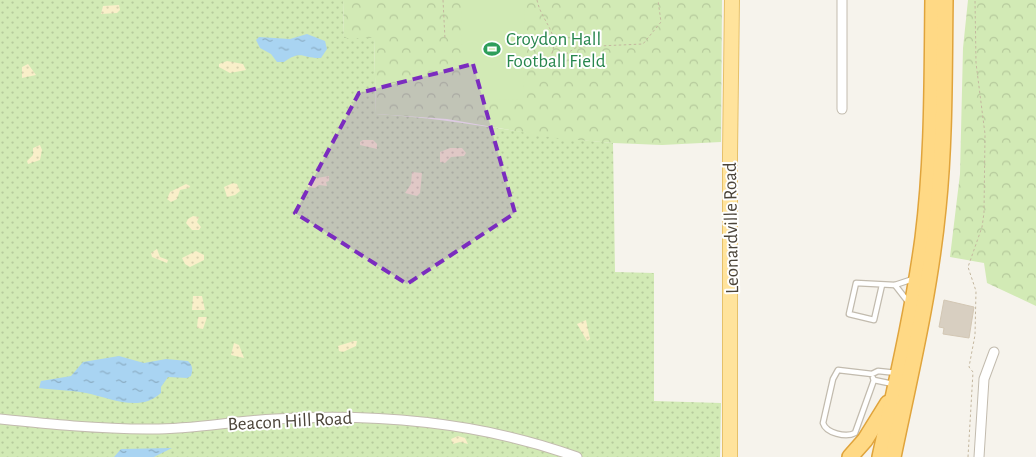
<svg xmlns="http://www.w3.org/2000/svg" width="1036" height="457" viewBox="0 0 1036 457" font-family="'Alegreya Sans',sans-serif">
<style>
.grass{fill:url(#grass-dots)}
.forest{fill:url(#forest-crowns)}
.sand{fill:url(#sand-dots)}
.pitch{fill:#d2eab5}
.water{fill:url(#water-ripples)}
.building{fill:#d8cfc1;stroke:#d3c7b4}
.lines{fill:none;stroke-linecap:round;stroke-linejoin:round}
.service-casing{stroke:#c2bbae;stroke-width:7}
.minor-casing{stroke:#c2bbae;stroke-width:11}
.primary-casing{stroke:#e6c16a;stroke-width:16}
.trunk-casing{stroke:#e0a43c;stroke-width:18}
.path{stroke:#c4b79f;stroke-width:1;stroke-dasharray:2.5 2.5;stroke-linecap:butt}
.service{stroke:#fff;stroke-width:4.5}
.minor{stroke:#fff;stroke-width:9}
.primary{stroke:#ffe39c;stroke-width:14}
.trunk{stroke:#ffd985;stroke-width:15}
.marked{fill:#7b2cbf;fill-opacity:0.2;stroke:#7b2cbf;stroke-width:4;stroke-dasharray:10 6;stroke-linejoin:round}
.labels{text-anchor:middle;stroke-width:4;stroke-linejoin:round;paint-order:stroke}
.leisure-label{font-size:19px;fill:#27864d;stroke:#fff;text-anchor:start}
.street-label{font-size:19px;fill:#4b4439;stroke:#fff}
</style>
<defs>
<pattern id="grass-dots" width="8" height="8" patternUnits="userSpaceOnUse" patternTransform="scale(1.25)"><rect width="8" height="8" fill="#d2eab5"/><path d="M2 2h.1M6 6h.1" fill="none" stroke="#b6ca9c" stroke-width="1.8" stroke-linecap="round"/></pattern>
<pattern id="forest-crowns" width="20" height="18" patternUnits="userSpaceOnUse" patternTransform="scale(1.25)"><rect width="20" height="18" fill="#d2eab5"/><path d="M2 6a3 3 0 1 1 6 0M12 15a3 3 0 1 1 6 0" fill="none" stroke="#b6ca9c"/></pattern>
<pattern id="sand-dots" width="8" height="8" patternUnits="userSpaceOnUse" patternTransform="scale(1.25)"><rect width="8" height="8" fill="#f9efc9"/><path d="M2 2h.1M6 6h.1" fill="none" stroke="#d7cead" stroke-width="1.8" stroke-linecap="round"/></pattern>
<pattern id="water-ripples" width="26" height="14" patternUnits="userSpaceOnUse" patternTransform="scale(1.25)"><rect width="26" height="14" fill="#a9d4f2"/><path d="M2 4q2-2 4 0t4 0M15 11q2-2 4 0t4 0" fill="none" stroke="#8caec5"/></pattern>
</defs>
<rect width="100%" height="100%" fill="#f6f3ec"/>
<!-- grass -->
<path class="grass" d="M0,0H343L344,38H374L376,114C457,119 533,136 613,143L615,272L654,273V401L721,403L720,457H0Z"/>
<!-- forest -->
<g class="forest">
<polygon points="343,0 722,0 721,142 662,145 613,143 555,138 447,119 376,114 374,38 344,38"/>
<polygon points="968,0 1036,0 1036,306 987,283 984,263 950,257 960,174 963,48"/>
</g>
<!-- sand -->
<g class="sand">
<polygon points="119,5 120,10 117,13 101,14 103,6"/>
<polygon points="227,61 243,64 246,70 230,73 219,67 219,64"/>
<polygon points="28,64 36,75 22,78 22,67"/>
<polygon points="363,140 373,140 377,144 377,149 360,145 360,142"/>
<polygon points="40,145 42,150 40,160 28,164 27,161 33,155 33,148"/>
<polygon points="450,148 462,148 466,153 464,156 451,157 445,163 440,162 440,152"/>
<polygon points="412,172 422,173 420,193 417,196 405,193 411,184"/>
<polygon points="329,176 329,181 326,182 327,186 319,185 315,188 308,187 310,179"/>
<polygon points="233,183 237,184 240,191 235,195 227,197 224,187"/>
<polygon points="186,184 190,186 189,188 180,190 177,199 171,202 167,199 170,192"/>
<polygon points="193,216 199,217 197,222 201,227 199,230 192,230 186,223 188,219"/>
<polygon points="157,249 160,257 168,260 167,263 152,257 151,253"/>
<polygon points="196,251 204,255 204,260 190,267 185,264 182,258"/>
<polygon points="193,296 202,296 205,310 192,310"/>
<polygon points="198,317 207,317 203,329 197,328"/>
<polygon points="586,320 590,339 587,341 577,324"/>
<polygon points="354,341 357,341 356,346 343,352 339,351 338,346"/>
<polygon points="234,343 239,345 244,358 231,355"/>
<polygon points="458,436 465,438 468,444 460,442 453,444 451,439"/>
</g>
<!-- pitch -->
<polygon class="pitch" points="462,0 525,0 523,100 460,99"/>
<!-- water -->
<g class="water">
<path d="M307,34L325,41L327,49L321,58C303,59 302,49 284,62H277L271,54L260,48L256,40L259,37L290,39Z"/>
<path d="M119,356L144,363L166,359L188,361C193,366 193,370 191,376L187,378L168,377L161,387V393C139,413 111,398 86,393C71,390 54,390 39,388L41,381L71,376L83,362Z"/>
<polygon points="172,448 154,457 114,457 121,449"/>
</g>
<!-- building -->
<polygon class="building" points="944,300 974,307 969,338 943,334 944,328 939,327"/>
<g class="lines">
<!-- service casing -->
<g class="service-casing">
<g id="service">
<polyline points="882,285 874,320 849,314 856,283 895,285"/>
<polyline points="909,303 895,285 913,279"/>
<polyline points="873,378 874,380 893,384"/>
<path d="M874,380L855,433C846,438 826,433 823,423L833,379L838,370L872,374L878,371L897,373"/>
</g>
</g>
<!-- minor casing -->
<g class="minor-casing">
<g id="minor">
<polyline points="842,109 842,0"/>
<path d="M0,419C49,424 98,429 147,429C190,430 232,421 275,419C378,413 480,422 577,457"/>
<polyline points="979,457 984,379 994,352"/>
</g>
</g>
<!-- primary casing -->
<g class="primary-casing">
<polyline id="primary" points="730,457 730,154 732,0"/>
</g>
<!-- trunk casing -->
<g class="trunk-casing">
<g id="trunk">
<polyline points="850,457 865,440 888,403"/>
<path d="M880,457C896,384 913,312 923,238C933,159 932,79 933,0"/>
<path d="M893,457C910,375 930,292 938,208C945,139 944,69 945,0"/>
</g>
</g>
<!-- path -->
<g class="path">
<polyline points="443,0 445,39"/>
<path d="M537,0C542,24 563,34 549,60L552,63L577,47L643,44L661,22L658,0"/>
<polyline points="968,457 973,372 969,367 975,335 976,291 968,267 982,227 984,213 985,134 976,63 975,0"/>
</g>
<!-- service -->
<use href="#service" class="service"/>
<!-- minor -->
<use href="#minor" class="minor"/>
<!-- primary -->
<use href="#primary" class="primary"/>
<!-- trunk -->
<use href="#trunk" class="trunk"/>
</g>
<!-- marked area -->
<path class="marked" d="M473,64L515,213L407,284L295,213L359,93Z"/>
<!-- icons -->
<defs>
<g id="stadium-bare" transform="scale(1.35)"><path d="M0-5a6.5 5 0 1 0 0 10a6.5 5 0 1 0 0-10ZM-3.5-1.8h7v3.6h-7Z" fill="#2e9e5b" stroke="#fff" stroke-width="2.5" paint-order="stroke"/></g>
</defs>
<g fill-rule="evenodd">
<use href="#stadium-bare" x="492" y="49"/>
</g>
<g class="labels">
<!-- leisure labels -->
<g class="leisure-label">
<text x="506" y="45">Croydon Hall<tspan x="506" dy="22">Football Field</tspan></text>
</g>
<!-- street labels -->
<g class="street-label">
<text transform="translate(730 228) rotate(-91)" y="7">Leonardville Road</text>
<text transform="translate(290 420) rotate(-3)" y="7">Beacon Hill Road</text>
</g>
</g>
</svg>
